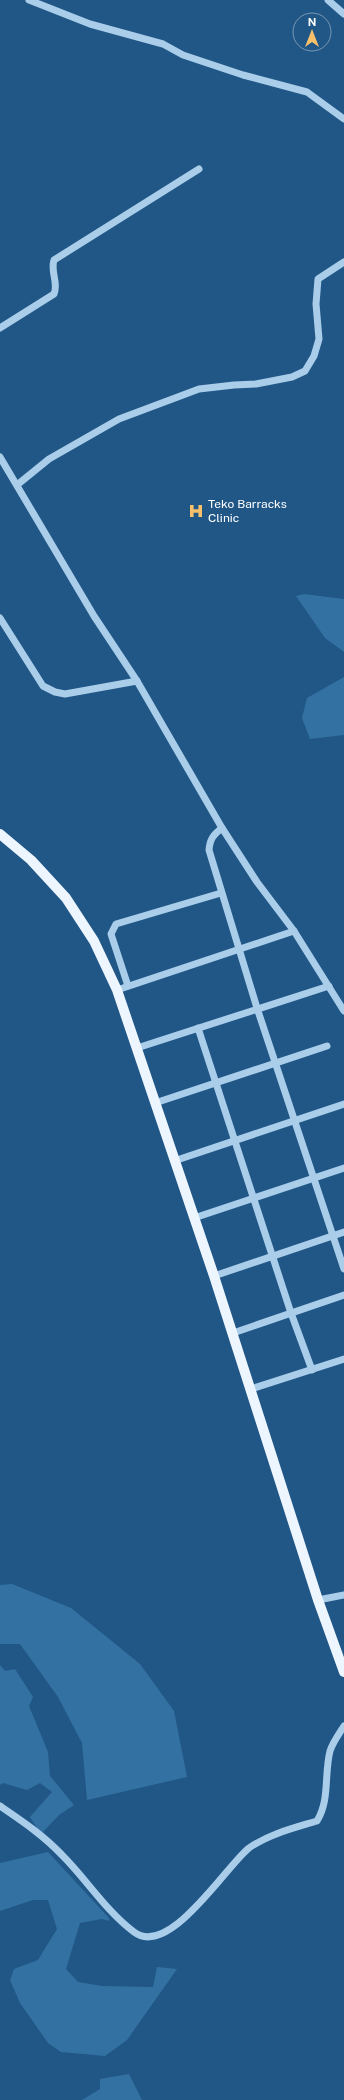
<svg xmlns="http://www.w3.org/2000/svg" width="344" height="2100" viewBox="0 0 344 2100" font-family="'Public Sans',sans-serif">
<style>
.green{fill:#3471a3}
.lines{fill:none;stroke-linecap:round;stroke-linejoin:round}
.minor{stroke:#aacdea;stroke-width:7}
.major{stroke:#edf5fe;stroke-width:10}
.labels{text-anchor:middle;stroke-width:3;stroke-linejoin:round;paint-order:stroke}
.poi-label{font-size:12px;fill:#fff;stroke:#205786;text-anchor:start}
</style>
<rect width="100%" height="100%" fill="#205786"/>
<!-- green -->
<g class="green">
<polygon points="304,594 344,599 344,652 325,638 296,596"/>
<polygon points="344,677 344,735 310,739 302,718 307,698"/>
<polygon points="12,1584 71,1608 140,1664 174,1711 187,1777 87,1800 82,1743 58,1697 20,1644 0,1644 0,1585"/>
<polygon points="0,1665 5,1671 15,1669 33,1697 29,1706 48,1752 50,1776 74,1805 59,1815 41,1834 30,1817 52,1792 40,1783 27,1790 3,1783 0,1785"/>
<polygon points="48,1852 109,1918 109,1921 102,1919 80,1923 66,1969 78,1982 102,1986 153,1987 157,1967 177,1969 127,2040 105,2056 61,2052 48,2043 20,2003 10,1980 14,1969 38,1960 57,1929 48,1900 33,1900 0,1911 0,1863"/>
<polygon points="129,2074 142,2100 82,2100 100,2089 100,2079"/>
</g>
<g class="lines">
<!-- minor -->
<g class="minor">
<polyline points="29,0 90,24 163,44 183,55 243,75 307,92 344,119"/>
<polyline points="328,0 344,14"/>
<path d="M0,328L54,294C59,283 50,272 54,260L199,169"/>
<polyline points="0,457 94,616 137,681 222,828 257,882 294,931 344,1011"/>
<polyline points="17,485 49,459 119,419 199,389 234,385 256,384 292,377 305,371 314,356 319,339 316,304 318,279 344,262"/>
<polyline points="0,618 43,686 55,692 65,694 137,681"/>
<path d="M222,828C213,835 210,839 209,850L257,1008L344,1269"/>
<polyline points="128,986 111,934 116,924 221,893"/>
<polyline points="117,990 294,931"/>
<polyline points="198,1028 291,1313 312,1370"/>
<polyline points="137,1048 329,986"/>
<polyline points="155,1103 327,1046"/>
<polyline points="174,1161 344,1104"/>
<polyline points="194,1218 344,1168"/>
<polyline points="214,1276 344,1232"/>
<polyline points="233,1333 344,1295"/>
<polyline points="251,1389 344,1359"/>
<polyline points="318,1600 344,1595"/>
<path d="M0,1806C22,1821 43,1835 62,1855C87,1880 106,1911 134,1932C169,1959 226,1866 249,1848C269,1834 294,1828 317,1821C330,1800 324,1775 330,1751C333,1742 339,1734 344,1726"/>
</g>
<!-- major -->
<polyline class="major" points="0,834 31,860 66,898 94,941 117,990 214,1276 318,1600 344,1672"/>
</g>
<!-- icons -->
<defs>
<g id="hospital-bare" transform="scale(1.2)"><path d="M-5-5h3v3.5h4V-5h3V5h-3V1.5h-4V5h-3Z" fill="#f7c06b" stroke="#205786" stroke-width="2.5" paint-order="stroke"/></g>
</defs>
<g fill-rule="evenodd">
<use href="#hospital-bare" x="196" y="511"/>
</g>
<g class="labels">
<!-- poi labels -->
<g class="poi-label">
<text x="208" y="508">Teko Barracks<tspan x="208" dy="14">Clinic</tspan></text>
</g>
</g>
<!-- north arrow -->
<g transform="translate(312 32)"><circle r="19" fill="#205786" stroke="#799ab6"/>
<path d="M0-3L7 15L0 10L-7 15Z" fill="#f7c06b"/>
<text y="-6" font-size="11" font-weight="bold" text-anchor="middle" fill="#ffffff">N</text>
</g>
</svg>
